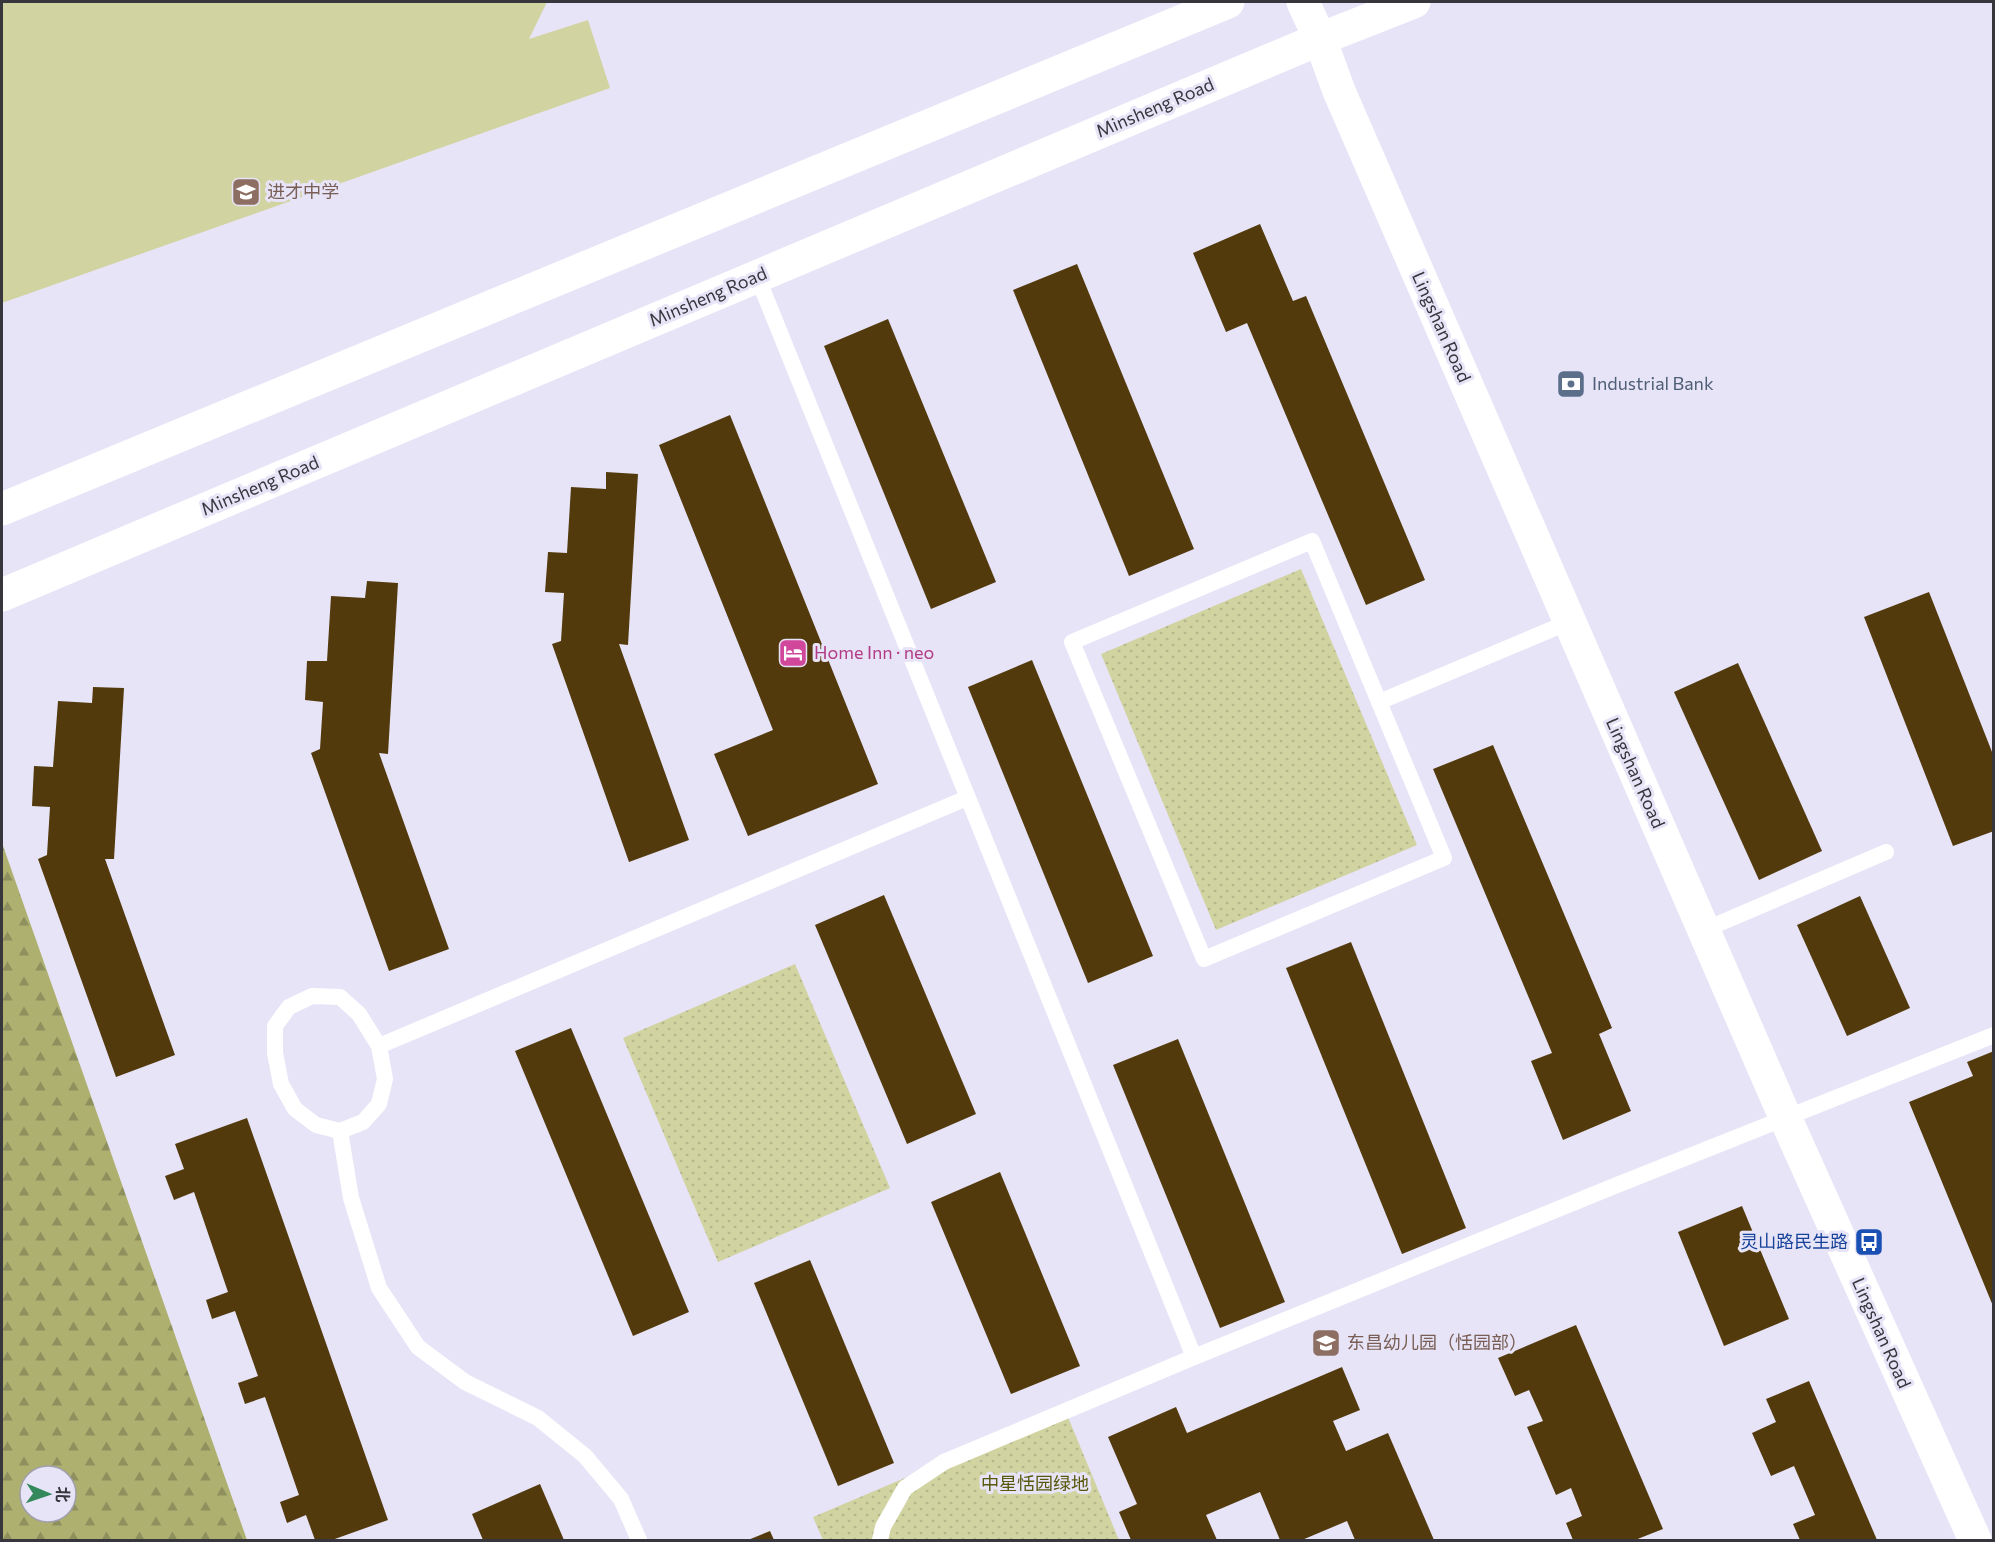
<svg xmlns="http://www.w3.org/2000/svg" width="1995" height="1542" viewBox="0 0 1995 1542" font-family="Commissioner,'Noto Sans SC',sans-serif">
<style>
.forest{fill:url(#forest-firs);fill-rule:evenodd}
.park{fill:url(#park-dots)}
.pitch{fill:#d1d3a1}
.building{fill:#523a0c}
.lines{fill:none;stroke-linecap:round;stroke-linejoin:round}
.lane{stroke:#fff;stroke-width:16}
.street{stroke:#fff;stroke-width:33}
.secondary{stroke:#fff;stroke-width:33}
.labels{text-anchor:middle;stroke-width:6;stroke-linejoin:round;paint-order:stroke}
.street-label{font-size:18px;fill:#37363d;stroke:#e8e4f8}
.education-label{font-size:18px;fill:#785e54;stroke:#e8e4f8;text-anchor:start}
.service-label{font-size:18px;fill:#4e5e75;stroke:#e8e4f8;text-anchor:start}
.hotel-label{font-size:18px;fill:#b23c85;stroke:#e8e4f8;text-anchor:start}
.transit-label{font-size:18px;fill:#164399;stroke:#e8e4f8;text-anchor:end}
.park-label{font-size:18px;fill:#58590d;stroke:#e8e4f8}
</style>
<defs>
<pattern id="forest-firs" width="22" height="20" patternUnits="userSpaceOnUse" patternTransform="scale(1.5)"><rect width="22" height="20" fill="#aeb070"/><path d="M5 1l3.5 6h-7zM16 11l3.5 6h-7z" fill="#8e905d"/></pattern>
<pattern id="park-dots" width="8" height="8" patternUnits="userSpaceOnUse" patternTransform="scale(1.5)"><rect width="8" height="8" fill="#d1d3a1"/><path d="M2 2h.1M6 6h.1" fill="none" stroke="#b4b68c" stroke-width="1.8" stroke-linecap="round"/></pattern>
</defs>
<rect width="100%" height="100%" fill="#e8e4f8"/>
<!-- forest -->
<path class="forest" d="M2,843L247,1540H2ZM30,1476H66V1512H30Z"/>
<!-- park -->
<g class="park">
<polygon points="1301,569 1417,845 1216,930 1101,654"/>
<polygon points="795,964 890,1188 718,1262 623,1038"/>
<polygon points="1065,1410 1119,1540 823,1540 813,1517"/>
</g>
<!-- pitch -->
<polygon class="pitch" points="2,2 547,2 529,39 588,20 610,88 2,303"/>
<!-- building -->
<g class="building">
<polygon points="1260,224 1293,301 1306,296 1425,580 1366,605 1247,323 1226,332 1193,253"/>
<polygon points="1077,264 1194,549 1129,576 1013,290"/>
<polygon points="888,319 996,582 931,609 824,346"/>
<polygon points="730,415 878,784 748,836 714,754 773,730 659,445"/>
<polygon points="606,472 638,474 628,645 619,644 689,840 629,862 552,644 561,641 564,593 545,592 548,552 567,553 571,487 606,489"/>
<polygon points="367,581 398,583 388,754 379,753 449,949 389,971 311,753 320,749 323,702 305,700 307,661 327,661 331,596 365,598"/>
<polygon points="1929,592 1994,757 1994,831 1953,846 1864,617"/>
<polygon points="1032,660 1153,956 1088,983 968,687"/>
<polygon points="1738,663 1822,851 1759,880 1674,692"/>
<polygon points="93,687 124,688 114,859 105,859 175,1055 116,1077 38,859 47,855 50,807 32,806 34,766 53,767 58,701 92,703"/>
<polygon points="1493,745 1612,1028 1599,1034 1631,1111 1563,1140 1531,1061 1552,1053 1433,769"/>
<polygon points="884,895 976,1114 907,1144 815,925"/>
<polygon points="1860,896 1910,1008 1847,1036 1797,925"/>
<polygon points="1351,942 1466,1228 1402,1254 1286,968"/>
<polygon points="571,1028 689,1312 633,1336 515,1051"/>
<polygon points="1178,1039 1285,1302 1220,1328 1113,1065"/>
<polygon points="1994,1051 1994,1306 1993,1306 1909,1102 1973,1076 1967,1062"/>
<polygon points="247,1118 388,1520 332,1540 315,1540 306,1515 287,1523 280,1502 299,1495 265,1397 245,1404 238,1383 258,1376 235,1311 212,1319 206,1300 228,1292 194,1192 174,1200 165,1176 184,1169 175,1144"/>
<polygon points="1000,1172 1080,1366 1011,1394 931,1202"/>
<polygon points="1742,1206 1789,1319 1724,1346 1678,1232"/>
<polygon points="810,1260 894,1463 838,1486 754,1283"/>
<polygon points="1576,1325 1663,1529 1635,1540 1573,1540 1566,1523 1582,1516 1571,1488 1556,1495 1527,1427 1543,1421 1529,1390 1515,1396 1498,1358"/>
<polygon points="1342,1367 1360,1410 1333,1421 1346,1451 1388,1433 1434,1540 1355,1540 1347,1521 1302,1540 1280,1540 1260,1492 1206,1515 1217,1540 1131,1540 1119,1512 1137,1504 1108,1437 1176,1407 1187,1433"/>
<polygon points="1809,1381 1877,1540 1800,1540 1793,1524 1815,1515 1794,1466 1771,1476 1752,1433 1776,1422 1766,1399"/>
<polygon points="540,1484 564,1540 483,1540 472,1514"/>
<polygon points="770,1531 774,1540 748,1540"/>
</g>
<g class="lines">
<!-- lane -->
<g class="lane">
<polyline points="757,276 1194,1357"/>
<polygon points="1312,541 1444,858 1204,959 1072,642"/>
<polyline points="1379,702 1569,622"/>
<polyline points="1704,930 1886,852"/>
<polygon points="312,996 340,997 359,1014 379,1046 385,1079 379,1104 363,1122 340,1131 316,1125 295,1109 281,1084 275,1053 275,1026 289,1007"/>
<polyline points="379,1046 967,798"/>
<polyline points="340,1131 351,1198 379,1288 418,1347 465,1382 538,1418 585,1456 621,1499 639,1540"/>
<polyline points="880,1540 883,1527 905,1488 944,1462 1194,1357 1617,1185 1994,1035"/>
</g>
<!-- street -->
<polyline class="street" points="1303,2 1320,39 1339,91 1785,1117 1975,1540"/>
<!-- secondary -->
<g class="secondary">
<polyline points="2,509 1228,2"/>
<polyline points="2,595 1320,39 1414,2"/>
</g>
</g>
<!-- icons -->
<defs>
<g id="school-square" transform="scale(1.5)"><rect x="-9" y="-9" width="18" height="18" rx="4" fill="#8d6e63" stroke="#e8e4f8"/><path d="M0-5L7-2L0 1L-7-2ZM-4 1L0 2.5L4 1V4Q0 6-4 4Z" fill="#fff"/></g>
<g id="bank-square" transform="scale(1.5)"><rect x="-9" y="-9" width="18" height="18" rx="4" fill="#5c6f8a" stroke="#e8e4f8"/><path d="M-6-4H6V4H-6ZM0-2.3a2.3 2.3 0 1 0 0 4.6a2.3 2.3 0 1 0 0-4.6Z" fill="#fff"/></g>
<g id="hotel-square" transform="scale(1.5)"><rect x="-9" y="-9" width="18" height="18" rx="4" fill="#d1479c" stroke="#e8e4f8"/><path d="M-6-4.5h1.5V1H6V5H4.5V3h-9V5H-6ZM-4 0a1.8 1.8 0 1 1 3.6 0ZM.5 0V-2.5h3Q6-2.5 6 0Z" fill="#fff"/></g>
<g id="bus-square" transform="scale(1.5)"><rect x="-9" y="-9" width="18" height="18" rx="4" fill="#1a4fb4" stroke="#e8e4f8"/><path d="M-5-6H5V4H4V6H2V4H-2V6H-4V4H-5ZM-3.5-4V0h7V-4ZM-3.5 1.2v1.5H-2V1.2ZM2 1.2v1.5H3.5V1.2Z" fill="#fff"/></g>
</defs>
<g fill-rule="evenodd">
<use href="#school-square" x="246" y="192"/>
<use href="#bank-square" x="1571" y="384"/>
<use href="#hotel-square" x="793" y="653"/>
<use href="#bus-square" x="1869" y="1242"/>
<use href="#school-square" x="1326" y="1343"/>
</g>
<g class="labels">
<!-- street labels -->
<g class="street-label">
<text transform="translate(1155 108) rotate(-23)" y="6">Minsheng Road</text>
<text transform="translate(708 297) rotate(-23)" y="6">Minsheng Road</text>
<text transform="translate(1441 327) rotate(66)" y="6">Lingshan Road</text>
<text transform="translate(260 486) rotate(-23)" y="6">Minsheng Road</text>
<text transform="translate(1635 773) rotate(66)" y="6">Lingshan Road</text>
<text transform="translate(1881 1333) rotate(66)" y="6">Lingshan Road</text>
</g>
<!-- education labels -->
<g class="education-label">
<text x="267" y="198">进才中学</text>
<text x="1347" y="1349">东昌幼儿园（恬园部）</text>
</g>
<!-- service labels -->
<g class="service-label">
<text x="1592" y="390">Industrial Bank</text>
</g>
<!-- hotel labels -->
<g class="hotel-label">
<text x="814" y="659">Home Inn · neo</text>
</g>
<!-- transit labels -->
<g class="transit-label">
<text x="1848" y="1248">灵山路民生路</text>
</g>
<!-- park labels -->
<g class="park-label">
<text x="1035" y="1490">中星恬园绿地</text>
</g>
</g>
<!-- border -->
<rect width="1995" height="1542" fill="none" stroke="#37363d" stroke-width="6"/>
<!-- north arrow -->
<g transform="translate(48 1494) rotate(92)"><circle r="28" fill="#e8e4f8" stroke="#a19ead" stroke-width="1.5"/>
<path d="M0-4.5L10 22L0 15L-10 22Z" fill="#34895c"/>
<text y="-9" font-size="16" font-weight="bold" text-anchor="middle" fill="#37363d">北</text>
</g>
</svg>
